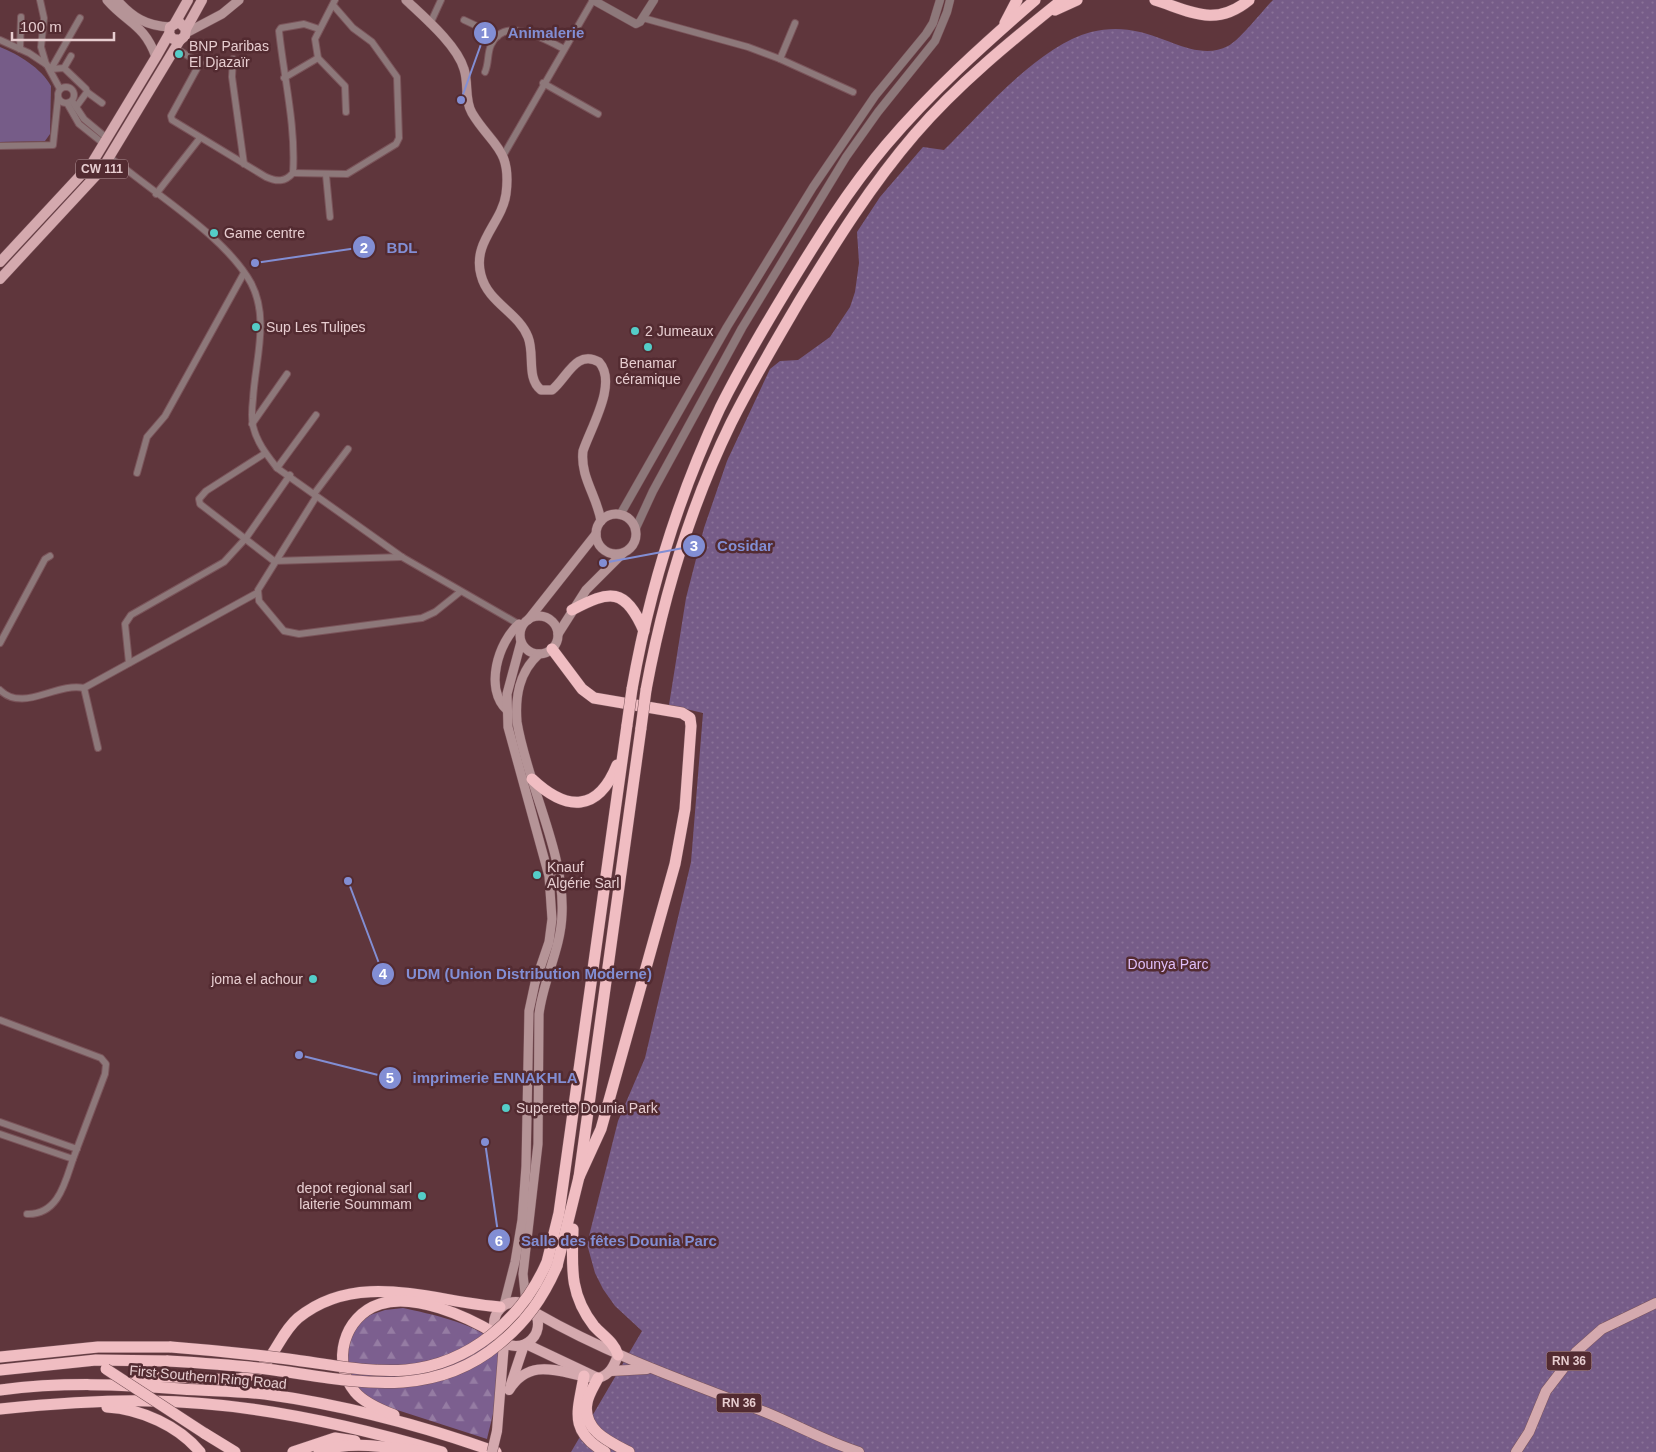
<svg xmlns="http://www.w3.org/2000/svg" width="1656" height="1452" viewBox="0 0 1656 1452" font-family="Helvetica,sans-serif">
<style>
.grass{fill:#765c88}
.forest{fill:url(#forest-firs)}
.park{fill:url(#park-dots)}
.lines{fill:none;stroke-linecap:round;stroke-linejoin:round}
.minor-casing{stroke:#7a545a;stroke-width:8}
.tertiary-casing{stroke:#7a545a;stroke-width:9}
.secondary-casing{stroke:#7a545a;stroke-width:10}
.primary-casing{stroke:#7a545a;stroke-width:11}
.motorway-casing{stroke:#7a545a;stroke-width:12}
.minor{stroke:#8d787a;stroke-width:6}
.tertiary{stroke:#8d787a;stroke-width:8}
.secondary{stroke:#b59497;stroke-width:9}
.primary{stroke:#d4a9ae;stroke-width:10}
.motorway{stroke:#f0bdc2;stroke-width:11}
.primary-bridge-casing{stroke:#7a545a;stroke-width:11;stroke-linecap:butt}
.motorway-bridge-casing{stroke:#7a545a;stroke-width:12;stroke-linecap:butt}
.primary-bridge{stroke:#d4a9ae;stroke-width:10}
.motorway-bridge{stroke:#f0bdc2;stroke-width:11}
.poi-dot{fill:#54cdc8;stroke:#532b31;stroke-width:2}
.labels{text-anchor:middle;stroke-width:5;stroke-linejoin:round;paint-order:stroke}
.shield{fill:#532b31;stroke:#bb9ca0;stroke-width:1}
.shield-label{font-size:12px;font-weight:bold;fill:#e7cdd0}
.poi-label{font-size:14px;fill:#e7cdd0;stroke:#532b31;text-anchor:start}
.park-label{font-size:14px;fill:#e0bef9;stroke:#532b31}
.street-label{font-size:14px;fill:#e7cdd0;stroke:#532b31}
.leader{fill:none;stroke:#828ed4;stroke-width:2}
.callout-dot{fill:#828ed4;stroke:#532b31;stroke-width:2}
.mark-label{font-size:15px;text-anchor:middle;font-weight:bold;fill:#fff}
.callout-label{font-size:15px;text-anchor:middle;font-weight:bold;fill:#828ed4;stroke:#532b31;stroke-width:5;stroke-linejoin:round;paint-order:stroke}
</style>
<defs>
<pattern id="forest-firs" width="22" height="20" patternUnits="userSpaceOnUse" patternTransform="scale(1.25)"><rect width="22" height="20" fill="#7c5f8f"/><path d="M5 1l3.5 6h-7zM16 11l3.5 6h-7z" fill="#957ca3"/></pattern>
<pattern id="park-dots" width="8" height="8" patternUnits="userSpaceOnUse" patternTransform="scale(1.25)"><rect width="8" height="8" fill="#765c88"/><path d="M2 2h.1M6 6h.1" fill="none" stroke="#8a7298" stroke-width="1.8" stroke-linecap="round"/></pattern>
</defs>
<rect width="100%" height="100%" fill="#5f363c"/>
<!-- grass -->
<path class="grass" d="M0,47C18,54 41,68 51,86L50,134L45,141L0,142Z"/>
<!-- forest -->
<path class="forest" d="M403,1308C426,1313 487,1325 498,1348C506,1366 492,1419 487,1439L391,1408L366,1398L348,1375L347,1343L359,1324L370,1315L385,1310Z"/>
<!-- park -->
<path class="park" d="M1273,0H1656V1452H571L642,1331L615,1306L603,1289L595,1273L587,1244L618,1121L645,1058L691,862L703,713L669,705L686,598L704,528L727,461L770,369L780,361L798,360L830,337L850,307L855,292L859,263L857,232L880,197L923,147L944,150C983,112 1038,46 1091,32C1108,28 1123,28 1140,32C1168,38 1200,61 1228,46C1240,40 1262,11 1273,0Z"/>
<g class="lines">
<!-- minor casing -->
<g class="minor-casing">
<g id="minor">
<polyline points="40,0 44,18 41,47 46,64"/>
<polyline points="335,0 315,39 318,58 345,86 346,112"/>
<polyline points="643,18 748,47 780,59 853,92"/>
<polyline points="464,20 498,36"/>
<polyline points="430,24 441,0"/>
<polyline points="0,40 29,53 47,65 60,89"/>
<path d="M175,48L200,63L171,116L172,120L266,177C277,182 285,182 293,173C296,126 284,78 279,31L281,28L304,24L319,29"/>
<polyline points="20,49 21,17"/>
<polyline points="233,59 232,77 244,164"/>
<polyline points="780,59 795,23"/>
<polyline points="64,68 71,56"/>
<polyline points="51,69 64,68 86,89 87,92 76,107"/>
<polyline points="51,69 80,18"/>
<path d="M485,72C489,63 487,54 491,45C504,15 545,39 564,49"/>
<polyline points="284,78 318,58"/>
<polyline points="543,83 598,114"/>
<circle cx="66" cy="95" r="8"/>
<polyline points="87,92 102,103"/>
<polyline points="72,101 84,119 108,139"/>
<polyline points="67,103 79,124 104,144"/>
<polyline points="0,146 53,145 58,98"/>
<polyline points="503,156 593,0"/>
<path d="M110,158L122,166C161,198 227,239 251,283C270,319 255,361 253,399C252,408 251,417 253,426C257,443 267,455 277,468L402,557L522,626"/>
<polyline points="293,173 347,174 396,144 399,138 397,77 372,42 353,28 333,5"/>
<polyline points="326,175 330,217"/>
<polyline points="156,194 200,138"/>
<polyline points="252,424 287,374"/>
<polyline points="264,454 206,491 199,499 200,504 274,561 402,557"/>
<polyline points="277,468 316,415"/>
<polyline points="137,473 147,437 165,416 244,273"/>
<polyline points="314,494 348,449"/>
<polyline points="316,497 258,590 259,601 284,631 299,634 422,618 435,612 460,592"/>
<polyline points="0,643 45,559 50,556"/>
<polyline points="129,663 125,624 131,615 224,562 246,538 290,475"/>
<polyline points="84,688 98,748"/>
<path d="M0,690C23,713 56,682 84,688L257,593"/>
<polyline points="0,1020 101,1058 106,1064 105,1074 73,1159 0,1134"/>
<polyline points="0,1122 77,1149"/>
<path d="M27,1214C58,1215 65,1183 73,1159"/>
</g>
</g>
<!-- tertiary casing -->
<g class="tertiary-casing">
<g id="tertiary">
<polyline points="593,0 636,24 640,22 654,0"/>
<polyline points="620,515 727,327 813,187 875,96 926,34 933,23 940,0"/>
<polyline points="635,530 653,491 742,328 846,157 878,112 935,41 947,12 950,0"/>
</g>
</g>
<!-- secondary casing -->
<g class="secondary-casing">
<g id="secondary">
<path d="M107,0C128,24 144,24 156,57"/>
<path d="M117,0C132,17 146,26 170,27"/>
<path d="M406,0C424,17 457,45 464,69C469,84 464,99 472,113C491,145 512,148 506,194C502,223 472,242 481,275C488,303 518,312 528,337C535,354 526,378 541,390H552C567,378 576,349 599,362C618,383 591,427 583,451C580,477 597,496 601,521"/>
<polyline points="186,33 222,14 239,0"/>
<circle cx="616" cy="534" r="20"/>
<circle cx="539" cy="635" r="19"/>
<polyline points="528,620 596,534"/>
<polyline points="558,634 586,590 623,553"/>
<path d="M507,710C484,689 498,642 519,624"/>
<path d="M526,1303L523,1274L538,1144L539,1014C543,980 561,949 562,914C565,852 527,784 517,722C515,696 519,672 539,654"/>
<polyline points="504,1305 515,1262 522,1220 526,1166 529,1011 535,983 549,942 552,919 549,876 508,727 507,694 521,642"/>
</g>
</g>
<!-- primary casing -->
<g class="primary-casing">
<g id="primary">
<polyline points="175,23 188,0"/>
<polyline points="186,29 202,0"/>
<polyline points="0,262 92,163 156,57 169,34 170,27 179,22 186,29 185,36 180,40 173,39 169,34"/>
<polyline points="0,279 102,169 180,40"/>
<circle cx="516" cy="1324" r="22"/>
<path d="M536,1313C609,1355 687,1382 765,1412C797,1425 827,1442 859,1452"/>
<path d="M526,1344L598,1378C610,1375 614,1366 618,1355"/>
<polyline points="611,1371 647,1369"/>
<polyline points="511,1384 524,1345"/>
<path d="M509,1390C530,1357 558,1372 589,1377"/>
<polyline points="497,1431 504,1343"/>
<polyline points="1516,1452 1529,1432 1546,1391 1576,1352 1602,1329 1656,1303"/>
</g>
</g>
<!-- motorway casing -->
<g class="motorway-casing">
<g id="motorway">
<path d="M1155,0C1190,11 1215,28 1249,0"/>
<polyline points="1055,10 1077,0"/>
<polyline points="1005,23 1017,0"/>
<path d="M572,610C610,590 625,587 644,631"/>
<polyline points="552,649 582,689 594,698 682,713 690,718 691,726 685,809 675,864 601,1129 579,1177"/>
<path d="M632,689C649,592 678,497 720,408C740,368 763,329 786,291C817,240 848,190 886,145C931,92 983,45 1035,0"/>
<path d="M646,690C663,598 690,507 731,423C752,381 776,341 800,300C835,243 871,185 915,134C958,84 1011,41 1062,0"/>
<path d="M532,779C567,812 598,812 617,765"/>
<path d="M573,1229C572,1267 569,1294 594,1326C603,1336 614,1342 618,1355"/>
<polyline points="547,1262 559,1213 627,725"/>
<polyline points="557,1266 579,1177 641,728"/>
<polyline points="0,1357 98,1347 171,1347"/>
<polyline points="0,1370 96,1360 168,1361"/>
<path d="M584,1376C578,1411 568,1431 605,1452"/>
<path d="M598,1378C594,1386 588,1395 587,1403C582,1430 609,1442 629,1452"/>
<path d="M130,1383C157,1373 188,1378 216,1379C226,1379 237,1381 246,1377C274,1366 277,1336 298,1318C358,1269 433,1302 500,1307"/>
<path d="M0,1390C61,1382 120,1384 181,1389C209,1391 237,1391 265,1394C344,1405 421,1425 496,1452"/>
<path d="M107,1407C141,1409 179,1426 200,1452"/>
<path d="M0,1409C50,1404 101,1400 151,1401C249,1402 348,1424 442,1452"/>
<path d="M394,1415C381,1410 364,1403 355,1392C331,1363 343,1316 380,1304C415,1293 466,1316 496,1334"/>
<polyline points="204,1433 235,1452"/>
<polyline points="293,1452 335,1438 355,1441"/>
<path d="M319,1452C350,1439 388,1448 421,1451"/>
</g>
</g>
<!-- minor -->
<use href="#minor" class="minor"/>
<!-- tertiary -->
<use href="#tertiary" class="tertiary"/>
<!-- secondary -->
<use href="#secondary" class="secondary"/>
<!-- primary -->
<use href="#primary" class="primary"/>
<!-- motorway -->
<use href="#motorway" class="motorway"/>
<!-- primary-bridge casing -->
<g class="primary-bridge-casing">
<polyline id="primary-bridge" points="492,1452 497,1431"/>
</g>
<!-- motorway-bridge casing -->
<g class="motorway-bridge-casing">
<g id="motorway-bridge">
<polyline points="627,725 632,689"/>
<polyline points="641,728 646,690"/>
<path d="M171,1347C210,1350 249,1354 288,1359C327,1364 367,1373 406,1370C470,1364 522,1319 547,1262"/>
<path d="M168,1361C203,1363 238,1365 274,1370C353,1381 431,1401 499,1344C526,1322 543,1298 557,1266"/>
<polyline points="106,1369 204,1433"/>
</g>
</g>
<!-- primary-bridge -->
<use href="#primary-bridge" class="primary-bridge"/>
<!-- motorway-bridge -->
<use href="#motorway-bridge" class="motorway-bridge"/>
</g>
<!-- markers -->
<g class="poi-dot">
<circle cx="179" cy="54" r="5"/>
<circle cx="214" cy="233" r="5"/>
<circle cx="256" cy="327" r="5"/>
<circle cx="635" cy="331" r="5"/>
<circle cx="648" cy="347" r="5"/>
<circle cx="537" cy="875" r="5"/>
<circle cx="313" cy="979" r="5"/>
<circle cx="506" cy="1108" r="5"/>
<circle cx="422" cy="1196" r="5"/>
</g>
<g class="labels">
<!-- shield labels -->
<g class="shield">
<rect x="76" y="159.5" width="52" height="19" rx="4"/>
<rect x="1546.5" y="1351.5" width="45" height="19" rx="4"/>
<rect x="716.5" y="1393.5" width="45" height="19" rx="4"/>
</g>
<g class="shield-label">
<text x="102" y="173">CW 111</text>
<text x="1569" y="1365">RN 36</text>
<text x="739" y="1407">RN 36</text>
</g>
<!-- poi labels -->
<g class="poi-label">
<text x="189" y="51">BNP Paribas<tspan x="189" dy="16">El Djazaïr</tspan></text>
<text x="224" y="238">Game centre</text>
<text x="266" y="332">Sup Les Tulipes</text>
<text x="645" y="336">2 Jumeaux</text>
<text x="648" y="368" text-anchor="middle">Benamar<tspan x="648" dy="16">céramique</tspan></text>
<text x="547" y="872">Knauf<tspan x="547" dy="16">Algérie Sarl</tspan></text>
<text x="303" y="984" text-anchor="end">joma el achour</text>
<text x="516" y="1113">Superette Dounia Park</text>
<text x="412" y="1193" text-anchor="end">depot regional sarl<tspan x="412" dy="16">laiterie Soummam</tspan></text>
</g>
<!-- park labels -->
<g class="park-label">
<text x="1168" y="969">Dounya Parc</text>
</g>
<!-- street labels -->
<g class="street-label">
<text transform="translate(208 1377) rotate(5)" y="5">First Southern Ring Road</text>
</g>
</g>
<!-- callouts -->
<path class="leader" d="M461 100L485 33M255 263L364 247M603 563L694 546M348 881L383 974M299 1055L390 1078M485 1142L499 1240"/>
<g class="callout-dot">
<circle cx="461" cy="100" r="5"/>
<circle cx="255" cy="263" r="5"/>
<circle cx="603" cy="563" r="5"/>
<circle cx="348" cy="881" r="5"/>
<circle cx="299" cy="1055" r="5"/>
<circle cx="485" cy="1142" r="5"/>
<circle cx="485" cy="33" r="12"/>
<circle cx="364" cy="247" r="12"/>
<circle cx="694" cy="546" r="12"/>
<circle cx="383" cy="974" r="12"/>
<circle cx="390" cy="1078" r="12"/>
<circle cx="499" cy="1240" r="12"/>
</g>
<g class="mark-label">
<text x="485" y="38">1</text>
<text x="364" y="253">2</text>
<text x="694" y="551">3</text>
<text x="383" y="979">4</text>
<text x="390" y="1083">5</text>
<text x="499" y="1246">6</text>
</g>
<g class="callout-label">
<text x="546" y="38">Animalerie</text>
<text x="402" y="253">BDL</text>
<text x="745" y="551">Cosidar</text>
<text x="529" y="979">UDM (Union Distribution Moderne)</text>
<text x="495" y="1083">imprimerie ENNAKHLA</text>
<text x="619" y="1246">Salle des fêtes Dounia Parc</text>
</g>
<!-- scale -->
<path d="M12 32v8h102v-8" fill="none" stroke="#e7cdd0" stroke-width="2.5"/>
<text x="20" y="32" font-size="15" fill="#e7cdd0" stroke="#532b31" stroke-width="4" paint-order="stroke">100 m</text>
</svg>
